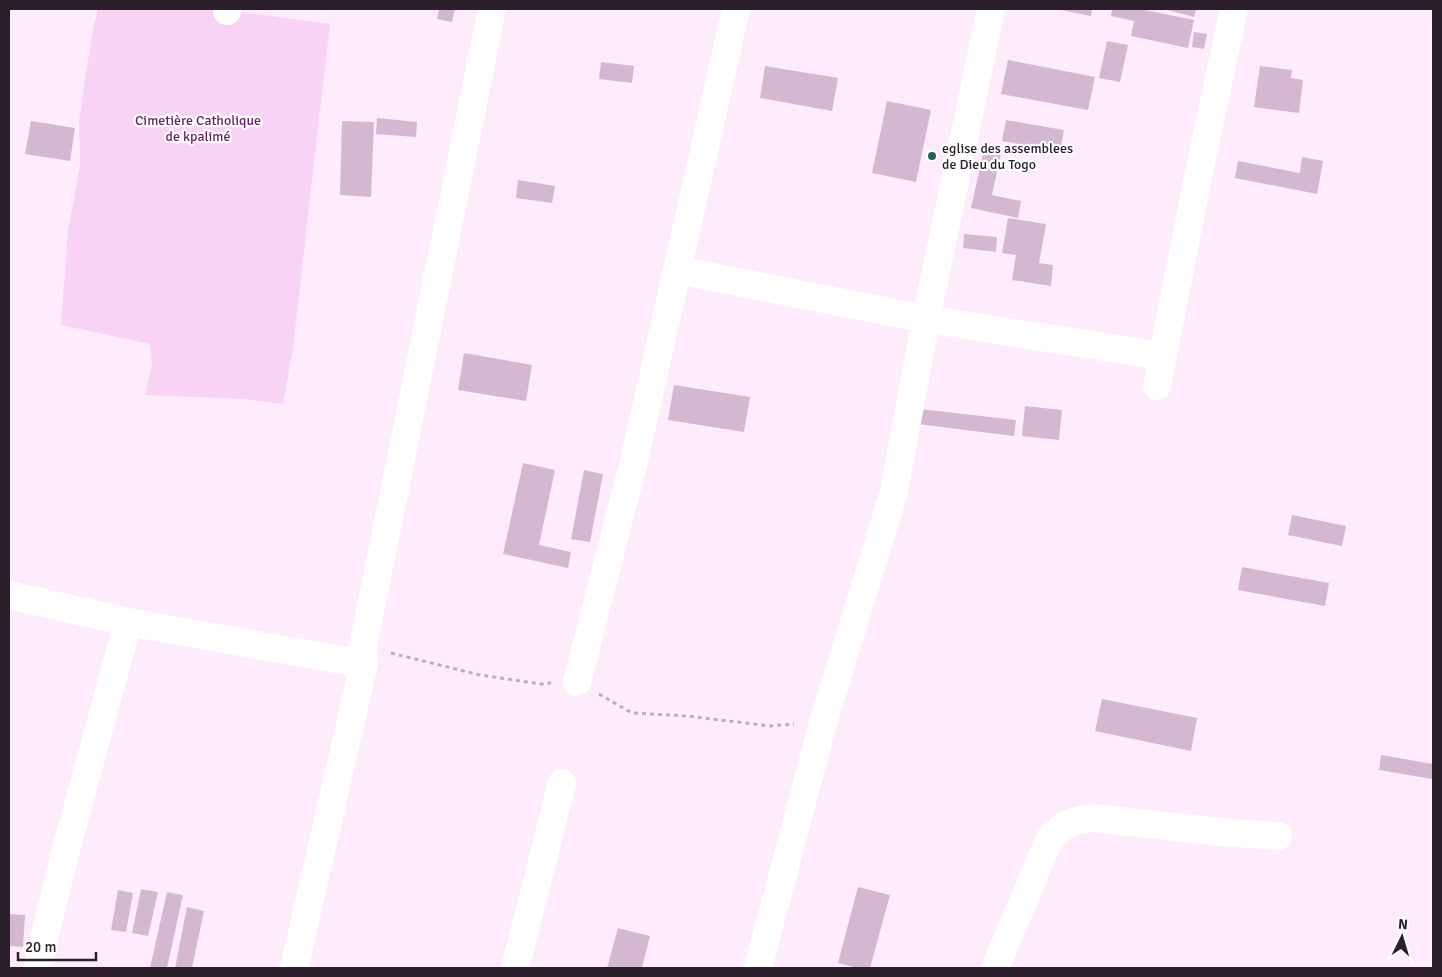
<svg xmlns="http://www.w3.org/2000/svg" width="1442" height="977" viewBox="0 0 1442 977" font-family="Signika,sans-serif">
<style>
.green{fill:#f9d3f6}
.building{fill:#d4b8d2}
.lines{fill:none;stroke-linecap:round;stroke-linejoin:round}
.path{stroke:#beaebc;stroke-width:3;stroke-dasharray:4 4;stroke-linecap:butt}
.street{stroke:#fff;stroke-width:28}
.poi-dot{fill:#206659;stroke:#fff;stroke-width:2}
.labels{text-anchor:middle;stroke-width:4.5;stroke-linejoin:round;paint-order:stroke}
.park-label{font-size:14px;fill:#681d67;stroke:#fff}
.poi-label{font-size:14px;fill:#2b202a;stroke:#fff;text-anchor:start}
</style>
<rect width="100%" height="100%" fill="#feecfc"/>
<!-- green -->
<polygon class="green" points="98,9 219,9 330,24 293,348 283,404 244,399 145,395 152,365 150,344 61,325 68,231 80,165 79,121 92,34"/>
<!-- building -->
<g class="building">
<polygon points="439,9 455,9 452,22 437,19"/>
<polygon points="1056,9 1092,9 1091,16"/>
<polygon points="1112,9 1140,9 1194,20 1188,48 1131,36 1134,21 1111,16"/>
<polygon points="1164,9 1196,9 1194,17"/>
<polygon points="1194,32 1207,34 1204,49 1192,47"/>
<polygon points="1107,41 1128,45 1120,82 1099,78"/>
<polygon points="1008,60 1095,77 1088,110 1001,94"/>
<polygon points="601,62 634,66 632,83 599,79"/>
<polygon points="765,66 838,78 832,111 760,98"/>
<polygon points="1260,66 1292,70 1291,78 1303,80 1299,113 1254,107"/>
<polygon points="887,101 931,110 916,182 872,173"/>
<polygon points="377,118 417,122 416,137 376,134"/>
<polygon points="1006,120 1064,130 1060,151 1002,141"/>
<polygon points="31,121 75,128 70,161 25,154"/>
<polygon points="342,121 374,122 371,197 340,195"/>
<polygon points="985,145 1002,149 992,195 1021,201 1018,218 971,208"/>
<polygon points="1302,157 1323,161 1317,194 1235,178 1238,161 1300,173"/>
<polygon points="518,180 555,186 552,203 516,198"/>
<polygon points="1008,218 1046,224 1039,263 1053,265 1051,286 1012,280 1016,255 1002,253"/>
<polygon points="964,234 997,237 996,252 963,248"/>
<polygon points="464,353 532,365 526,401 458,390"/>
<polygon points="674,385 750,397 744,432 668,420"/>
<polygon points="1025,406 1062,410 1059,440 1022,436"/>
<polygon points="920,409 1016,420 1014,436 918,424"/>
<polygon points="523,463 555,470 539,545 571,552 568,568 503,554"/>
<polygon points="584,470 603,474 590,542 571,539"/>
<polygon points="1292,515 1346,526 1342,546 1288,535"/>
<polygon points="1242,567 1329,583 1325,606 1238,590"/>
<polygon points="1102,699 1197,718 1191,751 1095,731"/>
<polygon points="1381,755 1433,764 1432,779 1379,770"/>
<polygon points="858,887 890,895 870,968 857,968 838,963"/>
<polygon points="141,889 158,892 148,936 132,933"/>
<polygon points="118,890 133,893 126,932 111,930"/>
<polygon points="167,892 183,895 167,968 150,968"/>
<polygon points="187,907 204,911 192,968 175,968"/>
<polygon points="9,914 25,915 23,947 9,946"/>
<polygon points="618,928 650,936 642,968 607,968"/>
</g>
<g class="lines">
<!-- path -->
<g class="path">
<polyline points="391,653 480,675 541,684 551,683"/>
<polyline points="599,694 632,713 688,716 769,726 794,724"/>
</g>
<!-- street -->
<g class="street">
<polyline points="227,11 227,9"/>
<polyline points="677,270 926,319 1162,356"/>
<polyline points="1157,386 1198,177 1234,9"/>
<polyline points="9,595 128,622 364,664"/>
<polyline points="577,682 634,461 736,9"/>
<polyline points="37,968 66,850 128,622"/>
<polyline points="294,968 364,664 363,646 492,9"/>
<polyline points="515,968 562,783"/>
<polyline points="758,968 823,723 894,492 926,319 991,9"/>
<path d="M995,968L1049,840C1063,824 1072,820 1093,818L1220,832L1278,836"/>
</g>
</g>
<!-- markers -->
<circle class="poi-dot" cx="932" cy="156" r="5"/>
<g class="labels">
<!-- park labels -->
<g class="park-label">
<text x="198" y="125">Cimetière Catholique<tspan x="198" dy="16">de kpalimé</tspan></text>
</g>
<!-- poi labels -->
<g class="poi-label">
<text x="942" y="153">eglise des assemblees<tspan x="942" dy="16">de Dieu du Togo</tspan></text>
</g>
</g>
<!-- border -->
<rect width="1442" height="977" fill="none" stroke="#2b202a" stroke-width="20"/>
<!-- north arrow -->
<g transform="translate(1402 937) rotate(5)" stroke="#ffffff" stroke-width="4" paint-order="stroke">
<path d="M0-4L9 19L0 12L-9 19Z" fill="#2b202a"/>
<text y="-8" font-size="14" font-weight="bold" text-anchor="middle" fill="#2b202a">N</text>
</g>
<!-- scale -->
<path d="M18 952v8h78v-8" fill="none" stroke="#2b202a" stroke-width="2.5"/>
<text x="25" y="952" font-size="15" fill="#2b202a" stroke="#ffffff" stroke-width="4" paint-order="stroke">20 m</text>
</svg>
